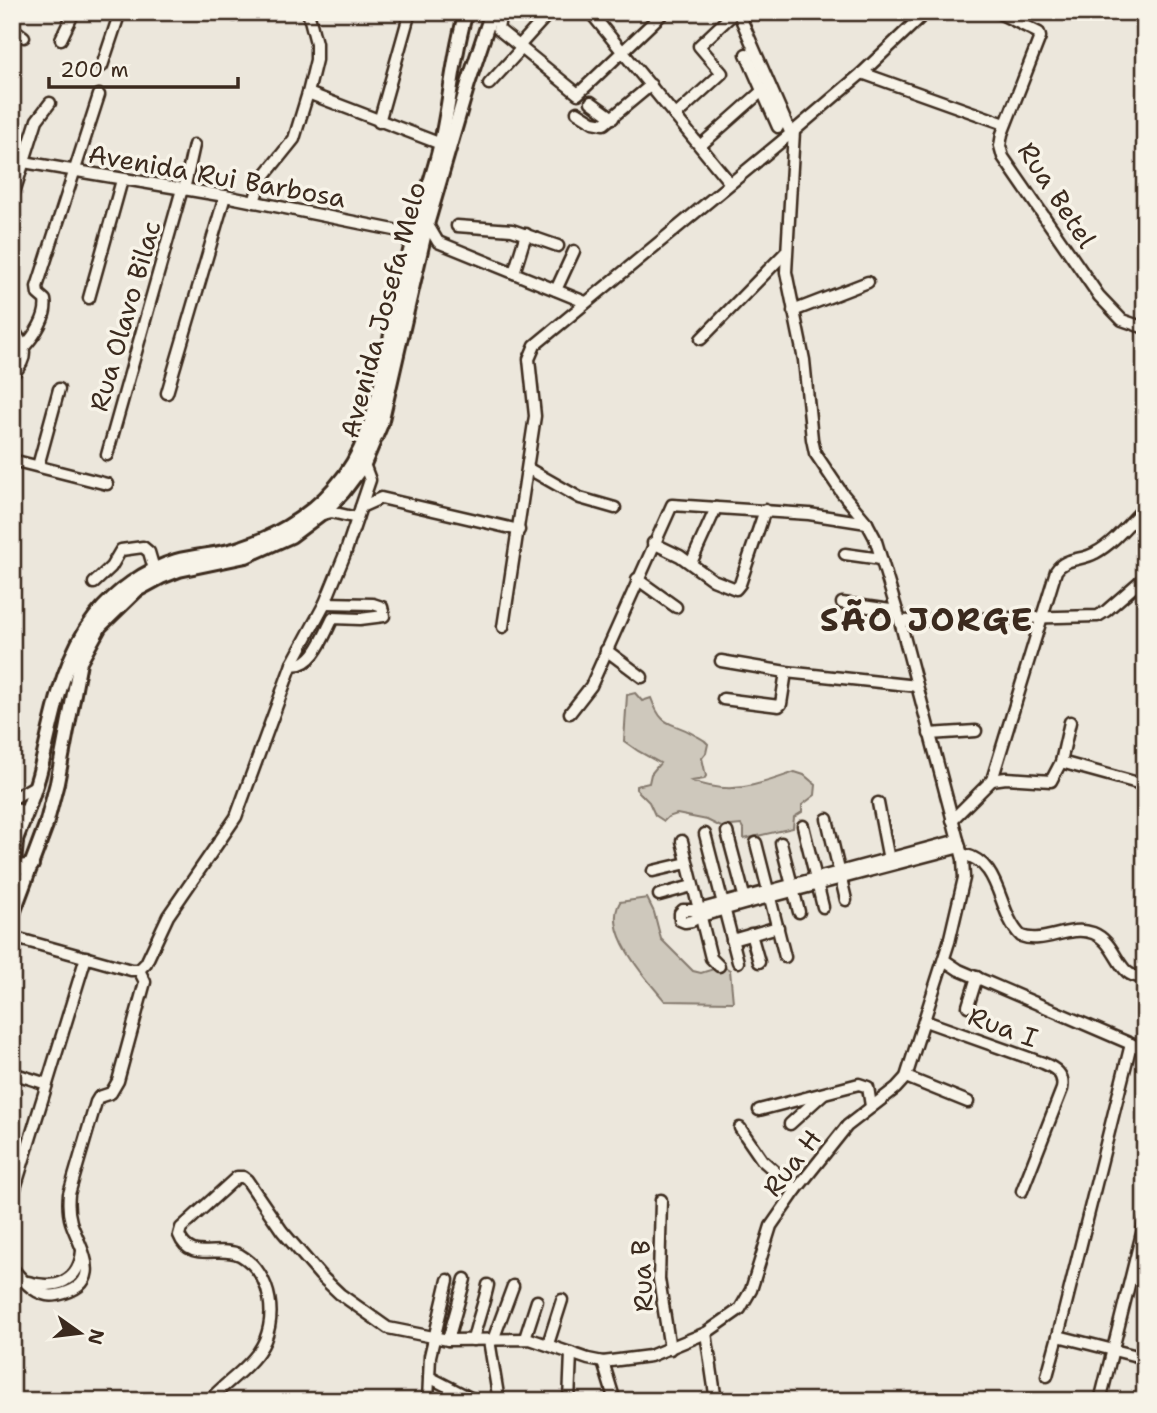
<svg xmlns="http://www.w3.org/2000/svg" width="1157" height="1413" viewBox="0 0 1157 1413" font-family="'Shantell Sans',sans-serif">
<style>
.green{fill:#cec8bc;stroke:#84796d;stroke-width:2}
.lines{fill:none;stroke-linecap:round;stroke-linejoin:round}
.minor-casing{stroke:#3b2a1e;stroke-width:15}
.major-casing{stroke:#3b2a1e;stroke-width:18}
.minor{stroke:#f7f3e8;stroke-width:10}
.major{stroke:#f7f3e8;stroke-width:12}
.labels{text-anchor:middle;stroke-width:7;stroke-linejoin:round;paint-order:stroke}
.street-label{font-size:26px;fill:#3b2a1e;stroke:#f7f3e8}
.district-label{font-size:33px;font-weight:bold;letter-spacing:2px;fill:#3b2a1e;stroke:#f7f3e8}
</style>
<rect width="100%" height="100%" fill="#ece7dc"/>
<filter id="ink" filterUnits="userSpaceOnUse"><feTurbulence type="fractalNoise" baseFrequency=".0143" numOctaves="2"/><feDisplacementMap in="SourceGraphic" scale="14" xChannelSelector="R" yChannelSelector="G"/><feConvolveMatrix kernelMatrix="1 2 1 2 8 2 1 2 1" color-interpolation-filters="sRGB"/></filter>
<g filter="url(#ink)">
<!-- green -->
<g class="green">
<path d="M635,693L642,701L651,698C663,730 670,720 693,734C699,738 703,738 708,744L706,753L702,758L706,776L704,779L692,781C731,796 758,785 795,772L804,775L816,785L815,795L802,805V812L794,817L793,828L744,839V830L741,825L721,827L707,820L677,814L668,817L664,821L655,815L649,802L636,789V786L649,783L651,774L660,763L638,751L624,741L627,695Z"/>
<path d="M647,898L654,912L661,939L693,971L701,973L723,966L730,970L733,1002L665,1001C647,980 602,931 620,902Z"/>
</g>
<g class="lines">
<!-- minor casing -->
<g class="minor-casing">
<g id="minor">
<polyline points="501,12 498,29 578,94 664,12"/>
<polyline points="590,12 730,183"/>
<polyline points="738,12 791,134"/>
<polyline points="997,12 1039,33 1040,37 1002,134 1000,146 1003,157 1099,296 1122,320 1145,328"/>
<polyline points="12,14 13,12"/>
<polyline points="234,15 235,12"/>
<polyline points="12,28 24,37"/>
<polyline points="61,39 74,12"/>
<polyline points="519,46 549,13"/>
<polyline points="746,54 778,127"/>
<polyline points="102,66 120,12"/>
<polyline points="862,73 1005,124"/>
<polyline points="489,84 522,48"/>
<polyline points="308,93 441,144"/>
<polyline points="591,102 613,118"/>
<polyline points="577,112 593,122 604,124 651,85"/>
<polyline points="675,116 722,73 699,46 735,12"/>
<polyline points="379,122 410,12"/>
<polyline points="700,146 762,91"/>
<polyline points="12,160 225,196 414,234"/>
<polyline points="184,190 194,145"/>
<polyline points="12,199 37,120 50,103"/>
<polyline points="254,202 261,180 294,139 308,93 316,60 316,43 308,12"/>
<polyline points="428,225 438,242 585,302"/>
<polyline points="457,226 512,230 558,246"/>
<polyline points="514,273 526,234"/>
<polyline points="556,290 574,251"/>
<polyline points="89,298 122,180"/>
<polyline points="793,311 868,282"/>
<path d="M12,329C27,346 29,359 12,375"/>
<polyline points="701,339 786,252"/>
<path d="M24,347C35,335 48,316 45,300L38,294L37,287L99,95"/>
<polyline points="167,393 225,196"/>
<polyline points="107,455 182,189"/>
<polyline points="12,460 107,484"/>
<polyline points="38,466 59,389"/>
<polyline points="529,469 580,498 615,508"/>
<polyline points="361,507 381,498 519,530"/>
<polyline points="322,514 331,512 357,518"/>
<polyline points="653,543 680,556 713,580 736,589 740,584 765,510"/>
<polyline points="845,554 881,559"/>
<polyline points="691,563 716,508"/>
<polyline points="637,579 676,607"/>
<polyline points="94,583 111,567 121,550 143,547 149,552 154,569"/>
<polyline points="842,603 897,611"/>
<polyline points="900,621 1098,616 1106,611 1145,577"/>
<polyline points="503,627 535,416 529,359 535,345 794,131 862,73 926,12"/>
<polyline points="606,650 642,677"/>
<polyline points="721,661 786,672 917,686"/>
<path d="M292,664C313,669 325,633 333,618L360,619L384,616L382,607L373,604L325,603"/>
<polyline points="723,699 779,706 781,704 786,672"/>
<polyline points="570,713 591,686 672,505 809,514 867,523"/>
<polyline points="929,734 976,731"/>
<polyline points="1061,762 1145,785"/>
<polyline points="992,780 1006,778 1051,781 1061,762 1070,722"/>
<polyline points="12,799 35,786"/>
<polyline points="878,803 889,860"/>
<polyline points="12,808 27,812"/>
<polyline points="827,819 846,900"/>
<path d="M952,820L992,780L1056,571C1065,557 1081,561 1095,553C1114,543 1130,522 1145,507"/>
<polyline points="803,826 823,907"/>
<polyline points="727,832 746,903"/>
<polyline points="705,834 738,962"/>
<polyline points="958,840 698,910 683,910 680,913 680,920 685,922 692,921 701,916 747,903 960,847"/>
<polyline points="682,841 711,958 719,966"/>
<polyline points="756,843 785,957"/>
<polyline points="781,843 799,912"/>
<path d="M962,854C1003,862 996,911 1021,936C1044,945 1069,924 1093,933C1119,943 1117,982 1145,976"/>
<polyline points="653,871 687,863"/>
<polyline points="659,895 692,886"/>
<polyline points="751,934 759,962"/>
<polyline points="12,937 131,970 139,970 146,963 168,916 236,817 292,664 325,603 345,554 370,480 364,464"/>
<polyline points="732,940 778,927"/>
<polyline points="944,960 959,970 1145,1050"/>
<polyline points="968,1006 977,977"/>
<path d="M925,1021L1043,1063C1055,1068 1065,1074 1062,1089L1022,1191"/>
<polyline points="1131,1044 1058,1336 1145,1358"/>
<polyline points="12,1073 47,1084"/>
<polyline points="906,1077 968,1102"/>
<polyline points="759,1110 859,1084 868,1087 871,1106"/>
<polyline points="790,1124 823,1094"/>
<polyline points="740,1128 762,1160 796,1190"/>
<polyline points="12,1198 86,957"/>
<polyline points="661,1200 659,1279 670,1349"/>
<path d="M12,1268C23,1281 38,1299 57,1295C108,1284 80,1250 71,1222C68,1212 68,1204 69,1194L96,1102L99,1097L111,1093L118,1081L145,982L139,970"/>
<path d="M28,1282C56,1290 79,1282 82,1251"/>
<polyline points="706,1333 716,1401"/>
<polyline points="525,1338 537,1301"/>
<polyline points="448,1340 465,1279"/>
<path d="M473,1340C477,1321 484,1304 488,1285"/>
<polyline points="489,1340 499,1401"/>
<polyline points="493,1340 513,1286"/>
<polyline points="548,1344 562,1300"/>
<polyline points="603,1362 615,1401"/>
<polyline points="1047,1376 1058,1336"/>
<polyline points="429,1377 476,1401"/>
<path d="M209,1401C224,1383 246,1371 259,1351C279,1322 273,1274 240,1255C219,1244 190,1264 179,1235L181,1228L237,1177H243L247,1180L282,1231L320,1275L340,1294L388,1328L448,1340L530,1339L588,1359L603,1362L650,1356L706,1333L740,1309L751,1290L771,1226L796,1190L847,1126L896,1088L906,1077L949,942L964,878L963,859L900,621L875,538L867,523L842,493L815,453L812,439L804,360L786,272L794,131"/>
<polyline points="428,1401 430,1356 448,1280"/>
<polyline points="569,1401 571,1353"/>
<polyline points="1100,1401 1145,1221"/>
</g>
</g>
<!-- major casing -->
<g class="major-casing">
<g id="major">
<polyline points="16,842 14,864 21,867 32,865"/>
<path d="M12,849C22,825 32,800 39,775C53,722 60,661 95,617C115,592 145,570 176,561C198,555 222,555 243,547C283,534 320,509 345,475C376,433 382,375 393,325C401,293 407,260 416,228C424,199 435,171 441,142C451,98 453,55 466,12"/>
<polyline points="12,881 18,887 17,900"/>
<polyline points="12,916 46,825 57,783 80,662 100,626 137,590 161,577 179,570 246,556 291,536 327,509 343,492 364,464 381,424 426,228 468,84 492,12"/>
</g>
</g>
<!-- minor -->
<use href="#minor" class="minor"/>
<!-- major -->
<use href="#major" class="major"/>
</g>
</g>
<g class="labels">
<!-- street labels -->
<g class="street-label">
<text transform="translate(217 176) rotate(10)" y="9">Avenida Rui Barbosa</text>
<text transform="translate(1057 195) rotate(57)" y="9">Rua Betel</text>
<text transform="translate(383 310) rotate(-75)" y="9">Avenida Josefa Melo</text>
<text transform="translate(125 316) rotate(-74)" y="9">Rua Olavo Bilac</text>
<text transform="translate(1003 1027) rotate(20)" y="9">Rua I</text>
<text transform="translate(792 1163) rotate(-52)" y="9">Rua H</text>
<text transform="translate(642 1276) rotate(-93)" y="9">Rua B</text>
</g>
<!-- district labels -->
<g class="district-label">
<text x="927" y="631">SÃO JORGE</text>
</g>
</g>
<!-- margin -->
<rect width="1157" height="1413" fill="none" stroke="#f7f3e8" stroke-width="42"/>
<rect x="21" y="21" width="1115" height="1371" fill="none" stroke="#3b2a1e" stroke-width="2.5" filter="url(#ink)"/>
<!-- north arrow -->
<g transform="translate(80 1333) rotate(104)" stroke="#f7f3e8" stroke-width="5" paint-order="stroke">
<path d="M0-5L12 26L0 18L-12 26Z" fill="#3b2a1e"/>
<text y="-10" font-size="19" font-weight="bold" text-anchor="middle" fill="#3b2a1e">N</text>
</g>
<!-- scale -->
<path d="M49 77v10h189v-10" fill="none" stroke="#3b2a1e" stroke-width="3.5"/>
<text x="60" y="77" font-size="21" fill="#3b2a1e" stroke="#f7f3e8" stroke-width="5" paint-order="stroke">200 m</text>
</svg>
